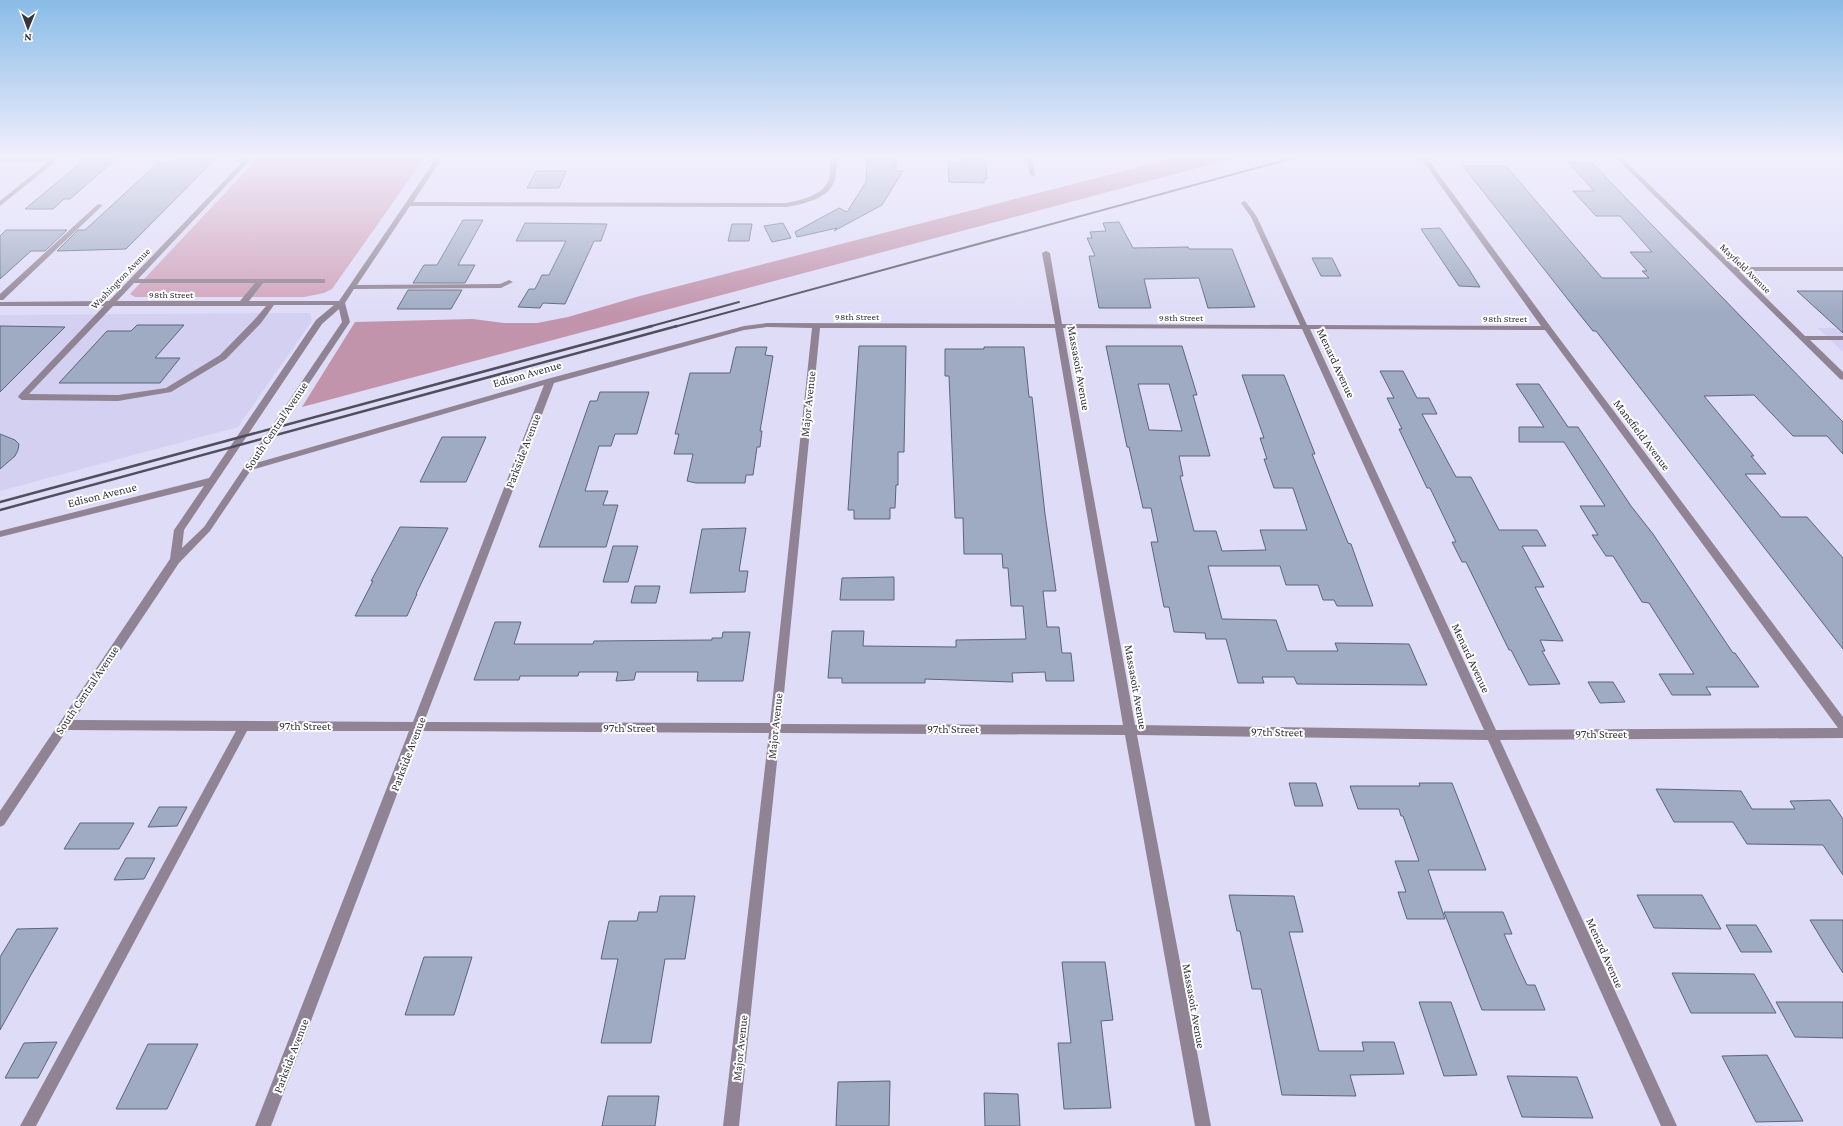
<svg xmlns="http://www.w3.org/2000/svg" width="1843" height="1126" viewBox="0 0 1843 1126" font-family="'Crimson Pro',serif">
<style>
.built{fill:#d4d0f2}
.green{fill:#d0a3bb}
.forest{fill:#c194ac}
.building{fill:#9fabc3;stroke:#5a667c;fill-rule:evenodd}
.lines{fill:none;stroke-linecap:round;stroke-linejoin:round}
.minor{fill:#908394;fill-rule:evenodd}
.rail-far1{stroke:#504e5c;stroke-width:2}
.rail{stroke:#504e5c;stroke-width:2.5}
.labels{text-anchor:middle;stroke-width:4;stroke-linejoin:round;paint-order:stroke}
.far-street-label{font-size:10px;fill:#35343f;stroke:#fff}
.street-label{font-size:12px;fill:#35343f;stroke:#fff}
</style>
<rect width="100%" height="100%" fill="#dfdcf8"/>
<!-- built -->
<g class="built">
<polygon points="310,313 312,321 238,427 0,491 0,315"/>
<polygon points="1818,328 1843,328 1843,352"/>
</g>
<!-- green -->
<polygon class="green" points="259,157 425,157 332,289 324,293 304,297 135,297 130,294"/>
<!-- forest -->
<polygon class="forest" points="1178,157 1239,157 302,407 355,322 473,319 504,323 537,323 568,317 640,296"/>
<!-- building -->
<g class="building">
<polygon points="88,157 118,157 70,199 64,199 53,209 25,209"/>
<polygon points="178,157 217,157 126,249 57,251 78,230 85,230 159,162 172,162"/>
<polygon points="965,157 985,157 987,179 984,179 984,183 949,182 948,162 965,162"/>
<polygon points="867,158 896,158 896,171 903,171 882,205 834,231 837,228 797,237 795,232 839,208 847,212 866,182"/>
<polygon points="1568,162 1591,162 1843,422 1843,454 1827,436 1793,436 1754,395 1704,396 1754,456 1751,456 1766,474 1745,474 1781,517 1807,517 1843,558 1843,649 1596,331 1593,331 1577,311 1463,166 1506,166 1602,278 1649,278 1642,271 1647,271 1630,252 1652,252 1620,216 1596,216 1573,191 1594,191"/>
<polygon points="536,171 566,171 559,188 527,188"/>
<polygon points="463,220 483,220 458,265 475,265 465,283 413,283 424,265 437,265"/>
<polygon points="1119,222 1133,248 1188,247 1189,249 1232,249 1255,307 1208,308 1199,278 1144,279 1151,308 1099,308 1089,256 1095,256 1087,238 1092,238 1090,232 1106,231 1103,223"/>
<polygon points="525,223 607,224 601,241 594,241 565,304 543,303 540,308 518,307 529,289 535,289 542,275 549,275 566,241 516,241"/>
<polygon points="783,223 791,238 772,242 764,226"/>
<polygon points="732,224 752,224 749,241 728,241"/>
<polygon points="1440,228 1468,268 1480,287 1459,286 1421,229"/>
<polygon points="6,230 67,230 45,251 31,251 0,279 0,236"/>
<polygon points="1312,258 1332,258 1341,276 1321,276"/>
<polygon points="408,290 462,290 451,309 397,309"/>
<polygon points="1797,291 1843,291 1843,333"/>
<polygon points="137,325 184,325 155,358 180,358 160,383 59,383 107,331 131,331"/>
<polygon points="0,326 65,327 0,392"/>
<polygon points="859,346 906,346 904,452 898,452 898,485 896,485 895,508 890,508 890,519 854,519 854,510 848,510"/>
<path d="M1106,346H1182L1197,395H1193L1210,456H1179L1183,476H1180L1194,531H1216L1222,551L1266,550L1260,530H1307L1293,488H1274L1264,459H1267L1260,438H1264L1242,375H1284L1315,454H1312L1348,543L1351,544L1373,606H1337L1334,600H1323L1318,585H1286L1280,566H1208L1222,619L1276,620L1287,651H1338L1335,643L1409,644L1427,685L1297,684L1294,677H1262L1264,683H1238L1226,639H1206L1205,633L1174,632L1169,607H1164L1151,542H1158L1151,508H1143L1129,447H1127ZM1138,384H1169L1182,431L1149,430Z"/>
<polygon points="736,347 767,347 765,355 773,356 760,431 762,431 760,447 757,447 753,475 746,475 745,483 696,483 687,481 693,454 674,454 679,434 675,434 690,373 730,373"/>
<polygon points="984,347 1024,347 1029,397 1032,397 1045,514 1056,591 1043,591 1047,627 1059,627 1062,653 1071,653 1074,681 1046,681 1045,672 1012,673 1013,682 925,679 925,683 842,683 842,678 828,678 832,631 864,631 863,646 956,647 956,640 1026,639 1023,606 1011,606 1008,568 1003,568 1002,554 964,554 963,518 955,518 949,376 945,376 945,349 984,349"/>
<polygon points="1380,371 1403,371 1417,398 1429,398 1437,414 1422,414 1456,477 1471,477 1499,530 1537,530 1546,546 1522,546 1544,587 1535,587 1563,641 1540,640 1545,651 1542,651 1560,684 1529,685 1511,650 1509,650 1466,562 1462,562 1452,542 1456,542 1430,488 1427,488 1399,429 1402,429 1387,398 1394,398"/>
<polygon points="1516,384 1539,384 1568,427 1578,427 1631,506 1653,534 1733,653 1735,653 1759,687 1706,687 1711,695 1672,695 1659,674 1694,674 1649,603 1642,602 1613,556 1606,556 1592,535 1598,535 1580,506 1605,506 1564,442 1519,442 1519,427 1544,427"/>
<polygon points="600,392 649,392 637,434 615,434 611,446 599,446 585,491 608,491 603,505 618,505 606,547 539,547 590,401 597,401"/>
<polygon points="0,434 15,440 19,444 18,450 15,456 0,469"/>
<polygon points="442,437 486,437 466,482 420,482"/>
<polygon points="400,527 448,528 416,594 417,594 407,616 355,616 373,581 371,581"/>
<polygon points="746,528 739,571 748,571 745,592 690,593 702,529"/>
<polygon points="613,546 638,546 628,582 603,582"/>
<polygon points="894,577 894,600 840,600 842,578"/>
<polygon points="635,586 660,586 656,603 631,603"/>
<polygon points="495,622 521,622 514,644 593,644 594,641 712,640 712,638 722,638 723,632 750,632 743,681 697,681 698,672 636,672 634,680 616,681 618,672 579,672 578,676 520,676 519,680 474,680"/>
<polygon points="1588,682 1613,682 1625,702 1600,703"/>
<polygon points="1289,783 1316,783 1323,806 1295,806"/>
<polygon points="1419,783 1452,783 1486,870 1428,870 1445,919 1407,919 1398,892 1406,892 1395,861 1419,861 1403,816 1401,816 1399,809 1358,809 1350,786 1420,786"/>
<polygon points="1656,789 1741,791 1752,809 1795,809 1790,801 1830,800 1843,819 1843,875 1823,845 1747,844 1733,822 1674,822"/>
<polygon points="159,807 187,807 177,826 148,827"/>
<polygon points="80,823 134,823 119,849 64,849"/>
<polygon points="126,858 155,858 144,879 114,880"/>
<polygon points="1229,895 1294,896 1303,932 1289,932 1319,1051 1364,1051 1362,1042 1394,1042 1404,1074 1350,1075 1356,1096 1282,1095 1261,989 1252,989 1240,931 1237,931"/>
<polygon points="1637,895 1702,895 1721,929 1654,928"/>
<polygon points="660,896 695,896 685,959 665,959 651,1043 601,1043 618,959 601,959 609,921 637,921 639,912 657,912"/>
<polygon points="1444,912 1503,912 1512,934 1504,934 1518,966 1527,985 1535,985 1545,1010 1482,1010"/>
<polygon points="1810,920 1843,920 1843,973 1827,948"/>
<polygon points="1726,925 1756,925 1772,952 1741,952"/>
<polygon points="58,928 28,980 0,1030 0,957 17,929"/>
<polygon points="424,957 472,957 454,1015 405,1015"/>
<polygon points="1062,962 1105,962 1113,1020 1101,1021 1111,1108 1064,1109 1058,1043 1071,1043"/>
<polygon points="1672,973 1754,974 1776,1013 1691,1013"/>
<polygon points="1419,1002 1451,1002 1477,1075 1444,1076"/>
<polygon points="1776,1002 1843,1002 1843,1038 1795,1037"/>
<polygon points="57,1042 38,1078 5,1078 24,1043"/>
<polygon points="148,1044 198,1044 167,1109 116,1109"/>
<polygon points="1767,1055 1803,1121 1756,1122 1722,1056"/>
<polygon points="1507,1076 1577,1077 1593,1118 1522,1117"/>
<polygon points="890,1081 889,1126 836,1126 838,1082"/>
<polygon points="984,1093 1018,1094 1020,1126 985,1126"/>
<polygon points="608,1096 659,1096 655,1126 602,1126"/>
</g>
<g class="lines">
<!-- minor -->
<g class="minor">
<polygon points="55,157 61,157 0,206 0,201 48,162 0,162 0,158 53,158"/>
<path d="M247,157H253L138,279H325V283H263L249,301H339L437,157H443L413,202L786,203C801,200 823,196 829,179C831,172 830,164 831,157H837C836,164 837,172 835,179C830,199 803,204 786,207L410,206L357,285L500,284L509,280L513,282L501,288L354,289L345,303L350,322L256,463L547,379L744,326L767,323L1055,324L1042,253L1046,251L1050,253L1062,324L1300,325L1251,217L1241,203L1244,201L1246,202L1257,217L1307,325L1541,326L1420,157H1426L1550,326L1843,717V738L1500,740L1677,1126H1661L1488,740L1137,735L1211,1126H1195L1125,735L780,733L739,1126H723L769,733L421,731L271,1126H255L409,731H247L36,1126H20L236,731L67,730L4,825L0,827V811L170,559L174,530L204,486L0,537V531L209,478L316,320L334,305H274L261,323L226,359L171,392L118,401L22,400L18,397L19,395L104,306H0V302L109,301ZM134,283H255L240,301H117ZM113,306H266L255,319L220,355L166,388L118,395L29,394ZM339,309L342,322L204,527L182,548L184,530L322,324ZM767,327L812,328L770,723L424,722L554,383L744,330ZM820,328H1055L1123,725L781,724ZM1063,328L1302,329L1484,730L1135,725ZM1310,329L1545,330L1838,728L1496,730ZM544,385L413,722L74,720L179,563L210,531L251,470Z"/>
<polygon points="1026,157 1032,157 1035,176 1030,175"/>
<polygon points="1615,157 1621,157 1734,267 1843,267 1843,271 1739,271 1805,336 1843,336 1843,340 1810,340 1843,372 1843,380 1840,379"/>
<polygon points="98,204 103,205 3,300 0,300 0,294"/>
</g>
<!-- rail-far1 -->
<g class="rail-far1">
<polyline points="648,327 739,302"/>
<polyline points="674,327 1297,157"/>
</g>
<!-- rail -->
<g class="rail">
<polyline points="0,502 652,326"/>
<polyline points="0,510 677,326"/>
</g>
</g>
<!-- sky -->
<linearGradient id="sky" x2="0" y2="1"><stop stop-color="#89bce7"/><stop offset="0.5" stop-color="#f1effc"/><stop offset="1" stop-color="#f1effc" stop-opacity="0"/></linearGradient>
<rect width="1843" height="314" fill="url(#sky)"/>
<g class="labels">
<!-- far-street labels -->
<g class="far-street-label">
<text transform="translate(1746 268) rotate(44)" y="4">Mayfield Avenue</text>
<text transform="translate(120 278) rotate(-46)" y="4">Washington Avenue</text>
<text x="171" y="298">98th Street</text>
<text x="857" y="320">98th Street</text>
<text x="1181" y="321">98th Street</text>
<text x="1505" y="322">98th Street</text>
</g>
<!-- street labels -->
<g class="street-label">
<text transform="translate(1336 363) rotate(65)" y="4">Menard Avenue</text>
<text transform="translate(1079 368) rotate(80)" y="4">Massasoit Avenue</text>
<text transform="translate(527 374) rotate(-16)" y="4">Edison Avenue</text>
<text transform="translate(808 404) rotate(-84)" y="4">Major Avenue</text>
<text transform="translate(276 426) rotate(-56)" y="4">South Central Avenue</text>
<text transform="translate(1642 435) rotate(53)" y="4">Mansfield Avenue</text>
<text transform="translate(523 451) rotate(-69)" y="4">Parkside Avenue</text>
<text transform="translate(102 495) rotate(-14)" y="4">Edison Avenue</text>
<text transform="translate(1471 658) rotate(65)" y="4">Menard Avenue</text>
<text transform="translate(1136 687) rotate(80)" y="4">Massasoit Avenue</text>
<text transform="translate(87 690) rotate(-56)" y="4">South Central Avenue</text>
<text x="305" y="730">97th Street</text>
<text transform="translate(775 726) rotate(-84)" y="4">Major Avenue</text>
<text x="629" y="732">97th Street</text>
<text x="953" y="733">97th Street</text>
<text transform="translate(1277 732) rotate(1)" y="4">97th Street</text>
<text x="1601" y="738">97th Street</text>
<text transform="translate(408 754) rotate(-69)" y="4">Parkside Avenue</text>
<text transform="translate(1605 953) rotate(66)" y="4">Menard Avenue</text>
<text transform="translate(1194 1006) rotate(80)" y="4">Massasoit Avenue</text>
<text transform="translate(740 1048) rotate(-84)" y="4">Major Avenue</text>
<text transform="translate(291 1056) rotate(-69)" y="4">Parkside Avenue</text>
</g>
</g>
<!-- north arrow -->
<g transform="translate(28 28) rotate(181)" stroke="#ffffff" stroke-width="3" paint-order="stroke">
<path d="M0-3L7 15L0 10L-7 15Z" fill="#35343f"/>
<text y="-6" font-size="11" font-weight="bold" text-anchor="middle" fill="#35343f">N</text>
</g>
</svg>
